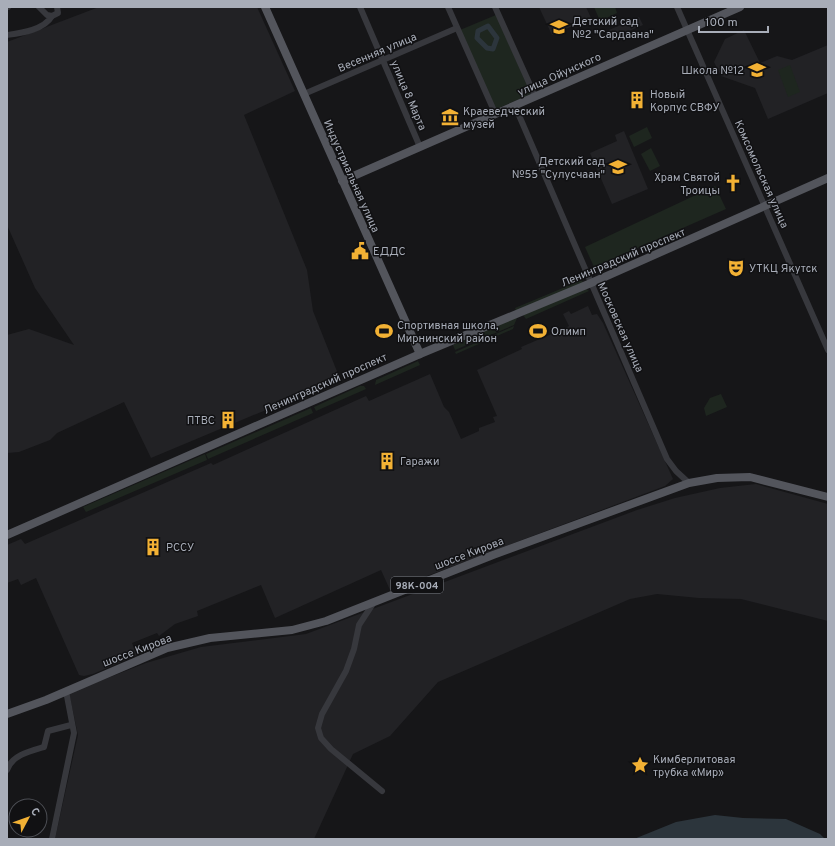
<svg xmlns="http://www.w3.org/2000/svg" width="835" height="846" viewBox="0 0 835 846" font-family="Overpass,sans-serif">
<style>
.built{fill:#222225}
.green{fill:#1e261f}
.water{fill:#2c353c}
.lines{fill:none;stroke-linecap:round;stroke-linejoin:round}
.canal{stroke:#2c353c;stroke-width:5}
.minor{stroke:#37383d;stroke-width:6}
.major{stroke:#53555c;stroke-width:8}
.labels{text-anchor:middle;stroke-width:3;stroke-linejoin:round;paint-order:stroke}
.shield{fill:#111113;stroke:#7b7e86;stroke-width:1}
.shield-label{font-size:10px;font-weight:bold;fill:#a8adb8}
.poi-label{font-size:11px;fill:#a8adb8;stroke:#111113;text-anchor:start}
.street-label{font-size:11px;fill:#a8adb8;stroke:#111113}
</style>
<rect width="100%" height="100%" fill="#161618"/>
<!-- built -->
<g class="built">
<polygon points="99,7 257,7 295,91 244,115 307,270 313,311 340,379 151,458 124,402 57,433 50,440 19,452 7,453 7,335 29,329 74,345 35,288 7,225 7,42"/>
<polygon points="539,7 586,7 591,18 552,35"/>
<polygon points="639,17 643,25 612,38 609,30"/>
<polygon points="744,30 760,63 777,56 792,60 828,45 828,93 768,119 755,88 721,76 714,62 725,39"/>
<polygon points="624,131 648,189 612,204 590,153 617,141 615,135"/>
<polygon points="588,306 592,315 597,314 603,323 673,479 665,486 390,590 381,570 275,618 261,585 197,611 198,616 175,624 159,636 157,633 132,643 137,655 93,674 84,676 79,675 36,578 21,585 18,579 7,583 7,545 21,539 25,544 211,463 213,465 366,396 369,401 430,374 444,407 449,412 461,439 479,431 479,428 495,422 493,417 497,416 477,370 522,349 521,347 561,330 569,326 563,314 569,311 571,314"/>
<polygon points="756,484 828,504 828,621 741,599 699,598 657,594 630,599 438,682 390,736 353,754 314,839 55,839 78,735 69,693 146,663 201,647 306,634 637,510 675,498 720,488"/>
</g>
<!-- green -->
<g class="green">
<polygon points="594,7 615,7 617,13 600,21"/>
<polygon points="496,15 531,94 494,110 460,30"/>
<polygon points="790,65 800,92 788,97 778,70"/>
<polygon points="647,127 652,138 634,147 629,136"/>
<polygon points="651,148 660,166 650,171 641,154"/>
<polygon points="715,186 726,209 594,267 585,247"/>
<polygon points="582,280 583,283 516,311 515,308"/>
<polygon points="585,288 589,291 526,319 523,315"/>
<polygon points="518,316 514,325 455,350 453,345"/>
<polygon points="514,326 513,329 456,354 455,352"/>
<polygon points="418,361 420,365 375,385 376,380"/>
<polygon points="360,386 364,386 366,389 316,411 314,407"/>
<polygon points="721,394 727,407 706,416 704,408 710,398"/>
<polygon points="311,408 313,413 208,459 206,454"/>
<polygon points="205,454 207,460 86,512 83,507"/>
</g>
<!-- water -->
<polygon class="water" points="715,815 743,818 786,819 820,834 825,839 634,839 676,822"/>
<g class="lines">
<!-- canal -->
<polygon class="canal" points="488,26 497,38 493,49 487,48 477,38 478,31"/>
<!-- minor -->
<g class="minor">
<polyline points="7,7 8,7"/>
<polyline points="360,7 420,147"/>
<polyline points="448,7 495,113"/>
<polyline points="495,7 535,96"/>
<polyline points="677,7 828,350"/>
<polyline points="52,16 58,13 57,7"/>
<path d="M7,35C21,33 44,30 52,16L47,15L39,7"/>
<polyline points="304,94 457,28"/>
<polyline points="515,106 667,459 676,471 689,483"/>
<polyline points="374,602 359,625 354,649 346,671 322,714 318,728 321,738 331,749 382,791"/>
<path d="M7,770C12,755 30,751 44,747L48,731L71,725"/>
<polyline points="52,839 74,733 66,691"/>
</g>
<!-- major -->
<g class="major">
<polyline points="265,7 420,354"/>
<polyline points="342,181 740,7"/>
<polyline points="7,535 420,354 591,283 828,178"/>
<polyline points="7,714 46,700 167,648 210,638 292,630 326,621 493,555 689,483 717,478 750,477 828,497"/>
</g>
</g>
<!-- icons -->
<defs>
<g id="school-bare" transform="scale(1.38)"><path d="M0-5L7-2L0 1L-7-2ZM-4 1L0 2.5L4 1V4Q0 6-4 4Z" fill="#f2b134" stroke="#111113" stroke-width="2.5" paint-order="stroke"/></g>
<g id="building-bare" transform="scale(1.38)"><path d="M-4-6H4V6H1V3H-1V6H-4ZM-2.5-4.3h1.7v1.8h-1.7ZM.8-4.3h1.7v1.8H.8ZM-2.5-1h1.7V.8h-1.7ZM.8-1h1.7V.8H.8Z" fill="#f2b134" stroke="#111113" stroke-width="2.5" paint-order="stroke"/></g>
<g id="museum-bare" transform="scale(1.38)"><path d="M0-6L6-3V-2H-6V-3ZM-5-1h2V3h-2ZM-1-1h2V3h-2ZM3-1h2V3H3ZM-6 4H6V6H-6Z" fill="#f2b134" stroke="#111113" stroke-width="2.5" paint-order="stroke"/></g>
<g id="church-bare" transform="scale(1.38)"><path d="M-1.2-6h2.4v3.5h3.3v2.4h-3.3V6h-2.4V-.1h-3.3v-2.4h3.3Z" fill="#f2b134" stroke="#111113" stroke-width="2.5" paint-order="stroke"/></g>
<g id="civic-bare" transform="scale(1.38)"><path d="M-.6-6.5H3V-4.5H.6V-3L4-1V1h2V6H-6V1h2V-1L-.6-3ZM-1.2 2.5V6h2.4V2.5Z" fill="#f2b134" stroke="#111113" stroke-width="2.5" paint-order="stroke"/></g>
<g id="theatre-bare" transform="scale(1.38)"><path d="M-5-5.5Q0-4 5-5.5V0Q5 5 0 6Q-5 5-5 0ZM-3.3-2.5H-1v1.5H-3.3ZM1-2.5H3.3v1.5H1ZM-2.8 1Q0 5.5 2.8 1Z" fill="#f2b134" stroke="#111113" stroke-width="2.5" paint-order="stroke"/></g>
<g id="stadium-bare" transform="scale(1.38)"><path d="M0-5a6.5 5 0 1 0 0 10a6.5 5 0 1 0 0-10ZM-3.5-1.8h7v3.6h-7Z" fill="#f2b134" stroke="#111113" stroke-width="2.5" paint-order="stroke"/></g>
<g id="sight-bare" transform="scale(1.38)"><path d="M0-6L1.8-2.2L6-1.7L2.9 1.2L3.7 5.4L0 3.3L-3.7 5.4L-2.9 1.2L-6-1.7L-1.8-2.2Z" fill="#f2b134" stroke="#111113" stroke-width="2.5" paint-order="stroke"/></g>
</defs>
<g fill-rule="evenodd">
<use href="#school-bare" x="559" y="27"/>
<use href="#school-bare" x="757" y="70"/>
<use href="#building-bare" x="637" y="100"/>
<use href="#museum-bare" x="450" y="117"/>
<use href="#school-bare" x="618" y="167"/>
<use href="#church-bare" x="733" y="183"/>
<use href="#civic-bare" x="360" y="251"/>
<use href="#theatre-bare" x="736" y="268"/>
<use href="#stadium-bare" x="384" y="331"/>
<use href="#stadium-bare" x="538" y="331"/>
<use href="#building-bare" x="228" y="420"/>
<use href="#building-bare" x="387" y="461"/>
<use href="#building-bare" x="153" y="547"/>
<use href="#sight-bare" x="640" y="765"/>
</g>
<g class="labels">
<!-- shield labels -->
<rect class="shield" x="391" y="577" width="52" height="16" rx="3"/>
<g class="shield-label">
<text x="417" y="589">98К-004</text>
</g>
<!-- poi labels -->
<g class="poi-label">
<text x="572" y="25">Детский сад<tspan x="572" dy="13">№2 "Сардаана"</tspan></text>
<text x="744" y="74" text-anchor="end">Школа №12</text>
<text x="650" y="98">Новый<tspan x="650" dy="13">Корпус СВФУ</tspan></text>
<text x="463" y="115">Краеведческий<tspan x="463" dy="13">музей</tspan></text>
<text x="605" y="165" text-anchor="end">Детский сад<tspan x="605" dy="13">№55 "Сулусчаан"</tspan></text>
<text x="720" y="181" text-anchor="end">Храм Святой<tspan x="720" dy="13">Троицы</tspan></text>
<text x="373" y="255">ЕДДС</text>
<text x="749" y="272">УТКЦ Якутск</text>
<text x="397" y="329">Спортивная школа,<tspan x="397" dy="13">Мирнинский район</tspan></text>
<text x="551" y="335">Олимп</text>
<text x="215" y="424" text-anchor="end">ПТВС</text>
<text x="400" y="465">Гаражи</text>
<text x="166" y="551">РССУ</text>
<text x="653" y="763">Кимберлитовая<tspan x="653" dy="13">трубка «Мир»</tspan></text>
</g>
<!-- street labels -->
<g class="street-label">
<text transform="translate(377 52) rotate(-23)" y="4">Весенняя улица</text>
<text transform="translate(559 74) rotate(-24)" y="4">улица Ойунского</text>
<text transform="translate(409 95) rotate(67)" y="4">улица 8 Марта</text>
<text transform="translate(762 174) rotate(66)" y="4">Комсомольская улица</text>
<text transform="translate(352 176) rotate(66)" y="4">Индустриальная улица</text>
<text transform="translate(623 257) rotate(-23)" y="4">Ленинградский проспект</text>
<text transform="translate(621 327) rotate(66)" y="4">Московская улица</text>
<text transform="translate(325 383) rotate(-24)" y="4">Ленинградский проспект</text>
<text transform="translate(469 553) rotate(-21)" y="4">шоссе Кирова</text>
<text transform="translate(137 650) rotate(-21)" y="4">шоссе Кирова</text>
</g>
</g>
<!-- border -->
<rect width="835" height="846" fill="none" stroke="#a8adb8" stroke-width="16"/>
<!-- north arrow -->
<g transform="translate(28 818) rotate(49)"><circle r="19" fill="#111113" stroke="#4d4f55"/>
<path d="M0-3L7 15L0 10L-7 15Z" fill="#f2b134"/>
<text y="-6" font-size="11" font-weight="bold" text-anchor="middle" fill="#a8adb8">С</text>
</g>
<!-- scale -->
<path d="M699 26v6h69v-6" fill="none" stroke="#a8adb8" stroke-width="2"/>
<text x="705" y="26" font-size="12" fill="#a8adb8" stroke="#111113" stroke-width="3" paint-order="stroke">100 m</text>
</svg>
